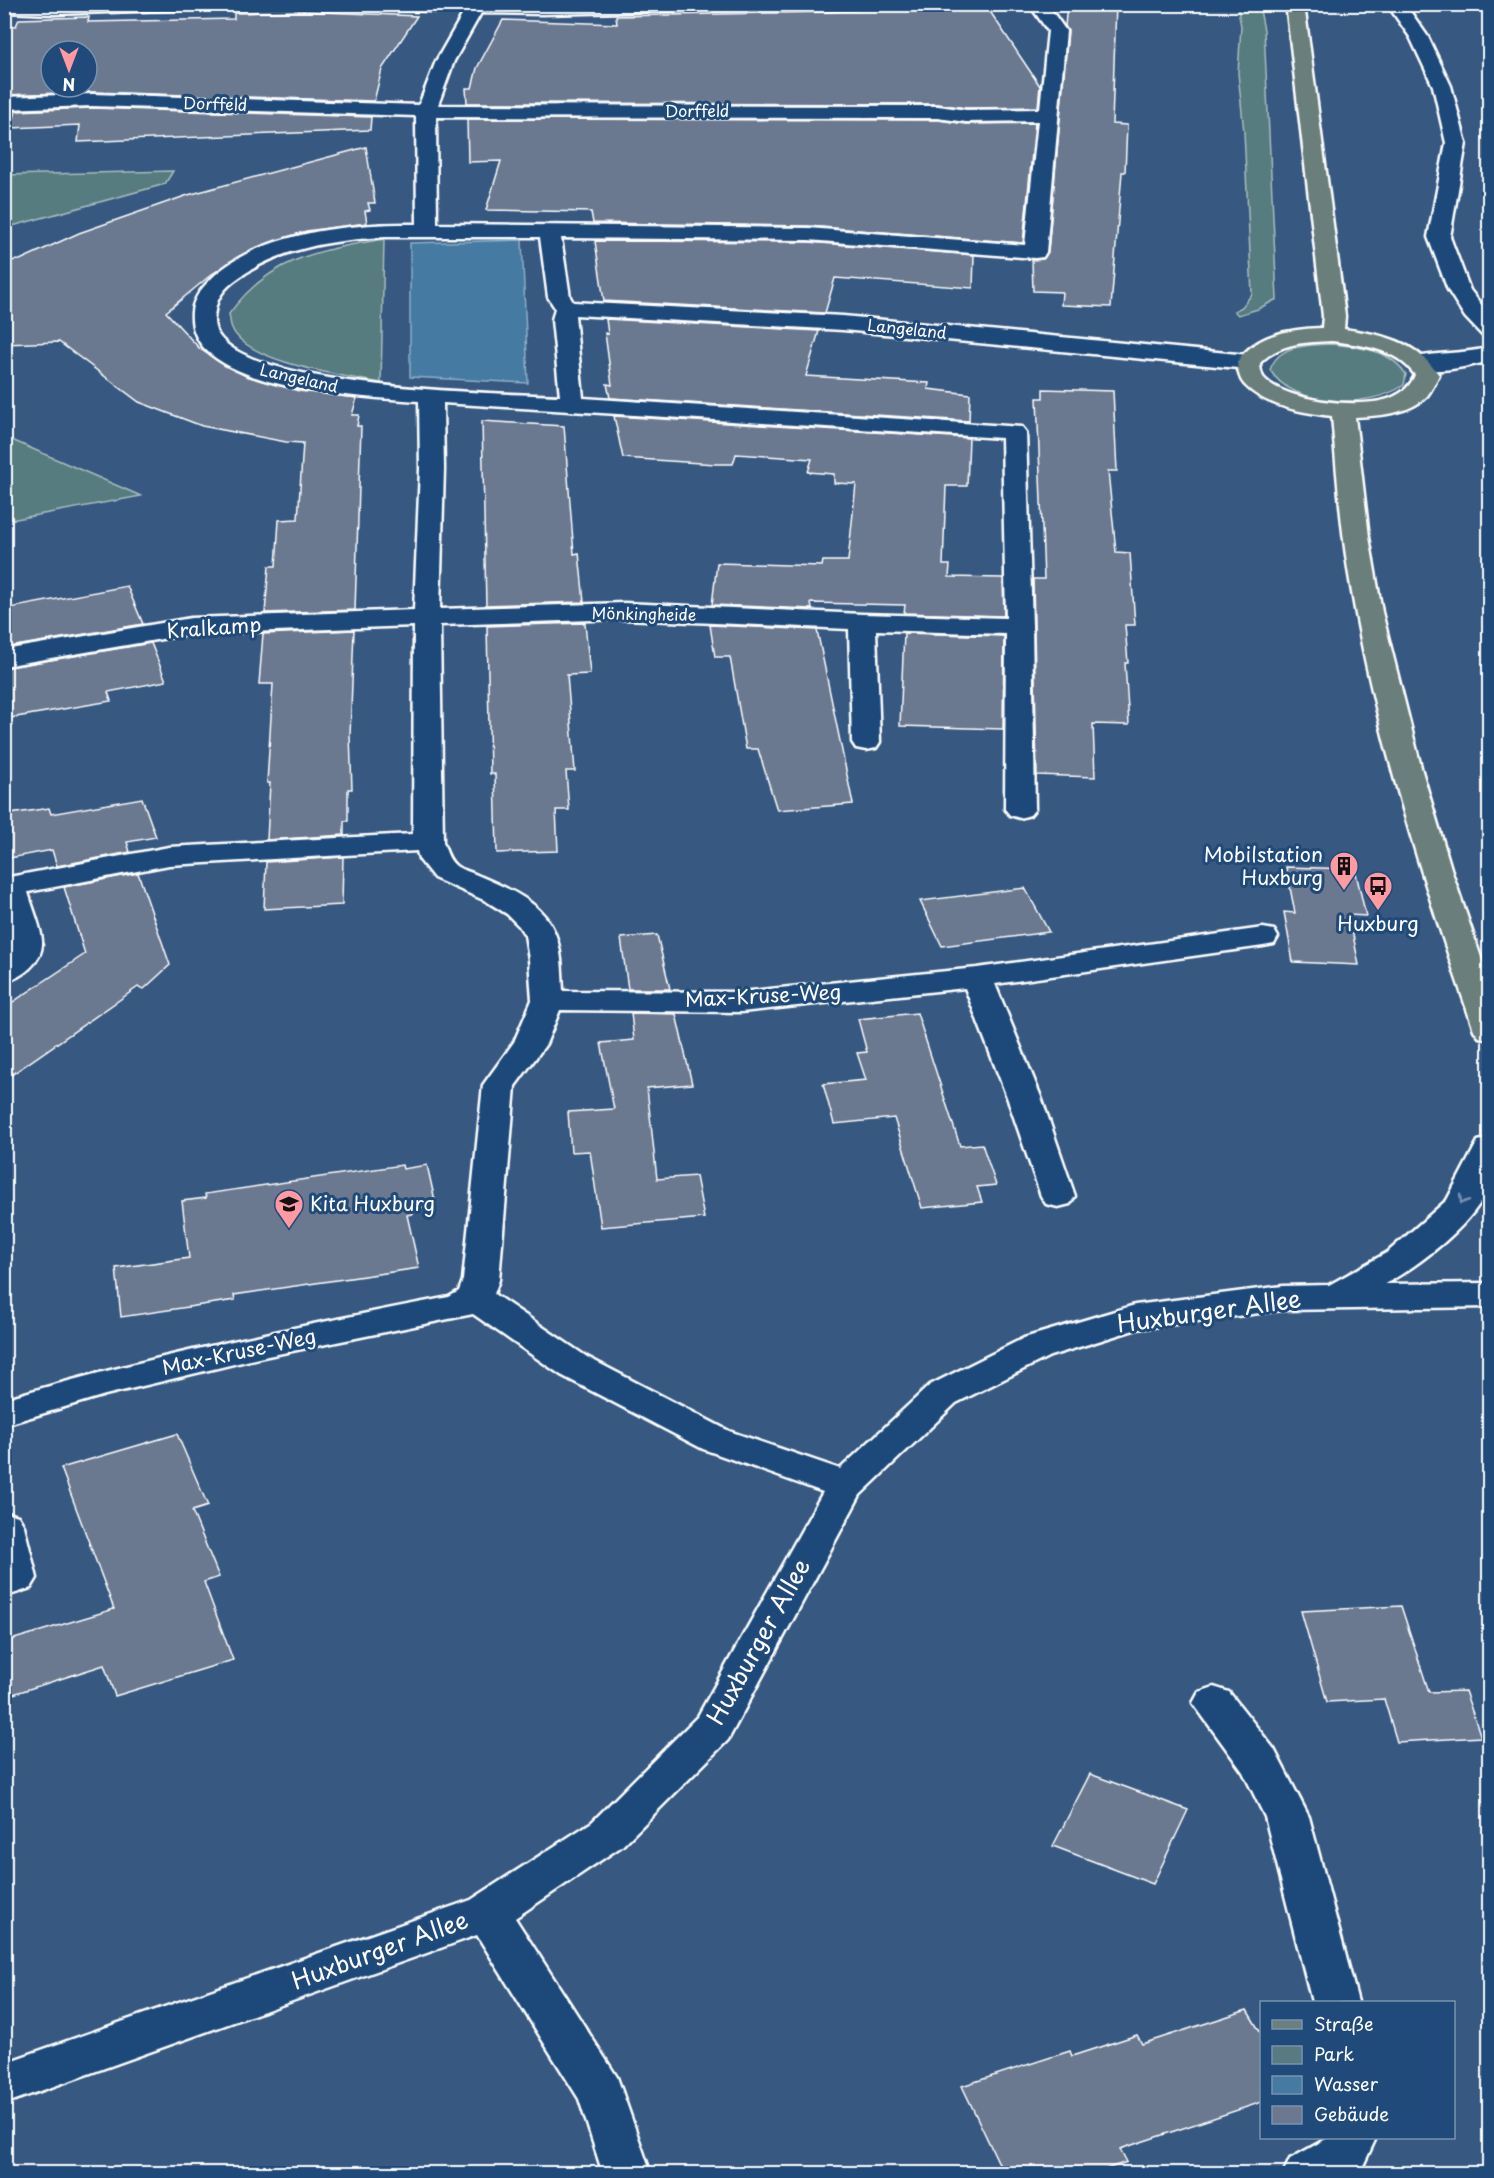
<svg xmlns="http://www.w3.org/2000/svg" width="1494" height="2178" font-family="'Playpen Sans',sans-serif">
	<style>
		.green { fill: #577b80; stroke: #abbdc0; stroke-width: 1.5 }
		.water { fill: #457aa2; stroke: #8fafc7; stroke-width: 1.5 }
		.building { fill: #6b7890; stroke: #fff; stroke-width: 1.5; fill-rule: evenodd }
		.lines { fill: none; stroke-linecap: round; stroke-linejoin: round }
		.minor-casing { stroke: #fff; stroke-width: 5 }
		.primary-casing { stroke: #fff; stroke-width: 5 }
		.minor { fill: #1f4a7a; fill-rule: evenodd }
		.primary { fill: #6b7f7c; fill-rule: evenodd }
		.oneway { stroke: #7992af }
		.labels { text-anchor: middle; stroke-width: 6; stroke-linejoin: round; paint-order: stroke }
		.far-street-label { font-size: 16px; fill: #fff; stroke: #1f4a7a }
		.street-label { font-size: 20px; fill: #fff; stroke: #1f4a7a }
		.poi-label { font-size: 20px; fill: #fff; stroke: #1f4a7a; text-anchor: end }
		.near-street-label { font-size: 24px; fill: #fff; stroke: #1f4a7a }
	</style>
	<rect width="100%" height="100%" fill="#365881"/>
	<filter id="ink" filterUnits="userSpaceOnUse"><feTurbulence type="fractalNoise" baseFrequency=".0167" numOctaves="2"/><feDisplacementMap in="SourceGraphic" scale="12" xChannelSelector="R" yChannelSelector="G"/><feConvolveMatrix kernelMatrix="1 2 1 2 8 2 1 2 1" color-interpolation-filters="sRGB"/></filter>
	<g filter="url(#ink)">
		<!-- green -->
		<path class="green" d="M1237 5H1259L1264 30 1277 299 1258 309 1238 315 1234 311 1242 307 1252 294 1244 132 1238 73 1241 26Z
			M173 171 165 184 5 228V175Z
			M384 239 381 383C346 376 246 363 232 328 230 324 230 318 229 314 270 257 320 250 384 239Z
			M1332 344C1360 347 1389 349 1406 374L1404 385C1370 409 1293 408 1270 370 1278 344 1309 345 1332 344Z
			M5 437 141 496 5 521Z"/>
		<!-- water -->
		<path class="water" d="M522 240 528 383 410 377V243Z"/>
		<!-- building -->
		<path class="building" d="M928 4H985L1040 86 1038 107 966 108 938 104 467 103 466 88H472L477 68 503 20 617 24 616 16 825 12 929 7Z
			M1067 4H1116L1112 124 1127 125 1125 172H1122L1111 307 1061 305 1062 292 1033 291 1032 260 1043 259 1048 252 1068 31 1065 26Z
			M302 11 417 16 382 69 374 101 92 92 4 95V26H16L19 19 89 17 88 22 234 19V13ZM51 51H87V87H51Z
			M92 108 371 117 370 130 78 142 80 125 11 128 16 111Z
			M467 119 938 120 966 124 1035 123 1023 243 808 226 593 223 591 212 486 210 501 161 468 162Z
			M366 147 375 203H368L370 210 365 211 367 223 306 231 252 249 212 274 166 312 200 349 224 365 246 376 299 391 357 398 352 415H359L357 426H361L355 610 265 613 269 566H276L279 520 298 519 303 443 286 442 202 426 139 402 59 342 4 344V261L20 260 79 233 188 195Z
			M595 241 808 242 974 255 973 288 835 278 825 313 604 301Z
			M606 319 819 331 806 376 929 383 928 389 970 394 969 421 610 398 607 384 612 385 605 333 608 334Z
			M1043 389 1113 391 1117 471H1108L1116 552 1130 553 1135 625H1125L1128 663H1125L1129 725 1093 724 1095 777 1037 775 1033 579H1044L1037 398H1043Z
			M614 416 969 438 967 486H946L943 565H950L949 577 1003 578 1004 616 904 613 905 605 811 603 812 609 712 605 717 563 822 566 823 561H848L856 484 834 483V474L808 472 812 459 736 454 733 464H716L623 458Z
			M482 421 564 426 574 554 579 553 584 602 486 605Z
			M127 586 143 624 4 648V609Z
			M585 623 590 674 567 675 575 771H566L569 810H556L558 851 497 853 495 774H490L487 626Z
			M710 625 817 630 853 804 777 810 758 749H746L730 657H715Z
			M354 630 350 736 352 789H348V821H344V835L267 840 270 783H267L273 684H259L263 634Z
			M904 633 1004 636 1003 729 900 726Z
			M151 643 166 681 108 692 111 701 4 719V668Z
			M142 798 156 837 127 842 130 852 57 866 52 850 4 859V815L49 808 51 814Z
			M343 857 342 905 264 909 266 862Z
			M1286 867 1355 869 1366 916 1349 915 1359 965 1293 962 1284 912 1295 913Z
			M138 873 170 965 144 989 138 987 4 1080V1008L85 954 64 887Z
			M1025 888 1049 932 942 946 920 901Z
			M657 935 670 989H628L621 938Z
			M631 1013 676 1014 692 1084 647 1088 657 1179 696 1176 704 1218 601 1227 590 1151 571 1152 568 1112 614 1109 601 1043 634 1040Z
			M917 1013 960 1146 982 1144 996 1185 977 1187 982 1202 922 1208 894 1118 834 1124 823 1084 866 1080 857 1053 867 1052 858 1019Z
			M402 1165 403 1169 427 1165 436 1205 412 1209V1214L407 1215 419 1268 234 1295 235 1300 121 1317 116 1268 189 1258 182 1201 206 1198 205 1194Z
			M177 1434 208 1506 192 1511 219 1577 204 1582 233 1660 115 1696 104 1665 4 1697V1642L114 1609 61 1468Z
			M1401 1606 1429 1692 1465 1691 1481 1737 1397 1742 1384 1699 1327 1702 1301 1611Z
			M1090 1774 1188 1810 1153 1884 1053 1846Z
			M1247 2010 1262 2035V2102L1120 2149 1127 2162 1091 2174H1004L962 2086 1070 2051 1072 2056 1137 2035 1142 2044Z"/>
		<g class="lines">
			<!-- minor casing -->
			<g class="minor-casing">
				<path id="minor" d="M4 4H203L194 9 54 14 4 12Z
					M364 4H766L757 9 542 14 481 13 454 61 438 105 938 106 966 110 1040 109 1048 31 1029 4H1047L1066 31 1046 252 1043 257 1035 258 808 240 561 238 570 297 573 302 843 316 1248 355 1256 357 1259 362 1256 367 1248 369 843 330 575 315 583 398 1022 427 1026 432 1032 626 1035 809 1030 815 1020 818 1010 815 1005 809 1006 634 876 630 880 742 876 748 866 750 856 748 852 742 849 629 624 619 440 625 443 842C446 850 448 860 456 866 462 870 471 872 477 875 507 888 544 902 556 936 562 953 562 973 563 991L741 992 977 968 1263 928 1274 930 1278 937 1274 944 1263 946 995 984 1041 1097 1075 1196 1070 1204 1058 1207 1046 1204 1041 1196 1007 1097 965 988 741 1012 560 1010 546 1044 515 1086 499 1280 494 1294 587 1357 729 1431 840 1469 930 1385 1024 1338 1135 1305 1283 1286 1329 1285 1388 1252 1447 1200 1478 1141 1490 1138C1490 1152 1493 1172 1489 1185 1476 1223 1419 1265 1385 1284L1490 1283V1307L1283 1310 1137 1329 1050 1356 956 1403 860 1495 728 1740 622 1846 515 1918 617 2077 651 2174H603L579 2099 477 1935 4 2104V2063L471 1900 592 1822 698 1716 823 1492 703 1449 561 1375 473 1314 263 1357 105 1395 4 1425V1399C151 1356 299 1326 449 1297L459 1291 463 1280 483 1085 514 1042 532 1000 529 959 525 935 519 926 507 914 486 901 434 878 419 859 417 851 169 865 28 892C31 904 43 932 42 943 42 963 21 978 4 982V957L8 955 12 943 4 917V878L169 847 413 834 414 626 191 634 4 666V650L191 618 414 610 420 469 419 401C361 397 249 392 205 349 195 338 191 326 192 312 193 299 201 289 210 280 257 232 352 223 417 224L416 116 92 106 4 109V97L92 94 419 105 436 61 464 12 373 9ZM436 117 938 118 966 122 1038 121 1025 245 808 228 437 224ZM385 237H540L548 297 555 308 552 320 560 396C508 393 210 391 214 319 215 302 220 292 234 281 277 248 333 240 385 237ZM443 403 1002 438 1006 618 862 614 624 603 440 609 444 469Z
					M1387 4H1405L1428 37 1451 86 1466 143 1450 237 1470 290 1490 316V337L1482 335 1465 317 1448 290 1428 237 1446 143 1433 86 1410 37Z
					M1487 348 1490 349V361C1466 367 1437 374 1413 368L1410 363 1413 358C1437 352 1463 354 1487 348Z
					M4 1512 18 1516 24 1526 37 1578 31 1588 4 1597Z
					M1214 1687 1229 1692 1274 1749 1309 1817 1358 2002H1312L1265 1817 1243 1772 1193 1703 1199 1692Z
					M1328 2138H1376L1362 2168 1352 2174H1283L1290 2159Z"/>
			</g>
			<!-- primary casing -->
			<g class="primary-casing">
				<path id="primary" d="M1286 4H1304L1345 316 1344 329C1384 335 1414 340 1439 375 1435 382 1432 390 1427 396 1410 414 1378 416 1355 417L1369 537 1382 612 1422 771 1453 875 1490 984V1040L1479 1037 1474 1030C1424 886 1377 738 1351 587 1341 531 1337 473 1332 416 1304 413 1264 406 1244 384 1239 378 1238 370 1237 362 1256 334 1290 329 1322 328L1323 316ZM1332 341C1362 345 1396 348 1415 375 1410 386 1404 392 1393 397 1366 410 1283 402 1263 377 1261 373 1260 367 1260 363 1279 343 1305 342 1332 341Z"/>
			</g>
			<!-- minor -->
			<use href="#minor" class="minor"/>
			<!-- primary -->
			<use href="#primary" class="primary"/>
		</g>
		<!-- one-way arrows -->
		<defs><path id="oneway-chevron" d="M-2-3.5L2.5 0L-2 3.5" fill="none" stroke-width="1.6" stroke-linecap="round" stroke-linejoin="round" transform="scale(1.5)"/></defs>
		<use class="oneway" href="#oneway-chevron" transform="translate(1463 1200) rotate(121)"/>
	</g>
	<!-- icons -->
	<defs>
		<g id="building-pin" transform="scale(1.5)"><path d="M0 17L-7.5 6A9.5 9.5 0 1 1 7.5 6Z" fill="#ff9aa2" stroke="#1f4a7a"/><path d="M-4-6H4V6H1V3H-1V6H-4ZM-2.5-4.3h1.7v1.8h-1.7ZM.8-4.3h1.7v1.8H.8ZM-2.5-1h1.7V.8h-1.7ZM.8-1h1.7V.8H.8Z" fill="#111"/></g>
		<g id="bus-pin" transform="scale(1.5)"><path d="M0 17L-7.5 6A9.5 9.5 0 1 1 7.5 6Z" fill="#ff9aa2" stroke="#1f4a7a"/><path d="M-5-6H5V4H4V6H2V4H-2V6H-4V4H-5ZM-3.5-4V0h7V-4ZM-3.5 1.2v1.5H-2V1.2ZM2 1.2v1.5H3.5V1.2Z" fill="#111"/></g>
		<g id="school-pin" transform="scale(1.5)"><path d="M0 17L-7.5 6A9.5 9.5 0 1 1 7.5 6Z" fill="#ff9aa2" stroke="#1f4a7a"/><path d="M0-5L7-2L0 1L-7-2ZM-4 1L0 2.5L4 1V4Q0 6-4 4Z" fill="#111"/></g>
	</defs>
	<g fill-rule="evenodd">
		<use href="#building-pin" x="1344" y="866"/>
		<use href="#bus-pin" x="1378" y="886"/>
		<use href="#school-pin" x="289" y="1204"/>
	</g>
	<g class="labels">
		<!-- far-street labels -->
		<g class="far-street-label">
			<text transform="translate(215 104) rotate(2)" y="6">Dorffeld</text>
			<text x="697" y="117">Dorffeld</text>
			<text transform="translate(907 329) rotate(6)" y="6">Langeland</text>
			<text transform="translate(299 378) rotate(13)" y="6">Langeland</text>
			<text transform="translate(644 614) rotate(1)" y="6">Mönkingheide</text>
		</g>
		<!-- street labels -->
		<g class="street-label">
			<text transform="translate(214 628) rotate(-4)" y="7">Kralkamp</text>
			<text transform="translate(763 996) rotate(-3)" y="7">Max-Kruse-Weg</text>
			<text transform="translate(239 1352) rotate(-12)" y="7">Max-Kruse-Weg</text>
		</g>
		<!-- poi labels -->
		<g class="poi-label">
			<text x="1323" y="862">Mobilstation<tspan x="1323" dy="23">Huxburg</tspan></text>
			<text x="1378" y="931" text-anchor="middle">Huxburg</text>
			<text x="310" y="1211" text-anchor="start">Kita Huxburg</text>
		</g>
		<!-- near-street labels -->
		<g class="near-street-label">
			<text transform="translate(1209 1312) rotate(-8)" y="8">Huxburger Allee</text>
			<text transform="translate(759 1642) rotate(-61)" y="8">Huxburger Allee</text>
			<text transform="translate(380 1951) rotate(-20)" y="8">Huxburger Allee</text>
		</g>
	</g>
	<!-- margin -->
	<rect width="1494" height="2178" fill="none" stroke="#1f4a7a" stroke-width="24"/>
	<rect x="12" y="12" width="1470" height="2154" fill="none" stroke="#fff" stroke-width="2" filter="url(#ink)"/>
	<!-- legend -->
	<rect x="1260" y="2001" width="195" height="138" fill="#1f4a7a" stroke="#7992af" stroke-width="1.5"/>
	<rect x="1272" y="2020" width="30" height="9" fill="#6b7f7c" stroke="#7992af" stroke-width="1.5"/>
	<text x="1314" y="2031" font-size="18" fill="#ffffff">Straße</text>
	<rect x="1272" y="2046" width="30" height="18" fill="#577b80" stroke="#7992af" stroke-width="1.5"/>
	<text x="1314" y="2061" font-size="18" fill="#ffffff">Park</text>
	<rect x="1272" y="2076" width="30" height="18" fill="#457aa2" stroke="#7992af" stroke-width="1.5"/>
	<text x="1314" y="2091" font-size="18" fill="#ffffff">Wasser</text>
	<rect x="1272" y="2106" width="30" height="18" fill="#6b7890" stroke="#7992af" stroke-width="1.5"/>
	<text x="1314" y="2121" font-size="18" fill="#ffffff">Gebäude</text>
	<!-- north arrow -->
	<g transform="translate(69 69) rotate(180)"><circle r="28" fill="#1f4a7a" stroke="#7992af" stroke-width="1.5"/>
	<path d="M0-4.5L10 22L0 15L-10 22Z" fill="#ff9aa2"/>
	<text y="-9" font-size="16" font-weight="bold" text-anchor="middle" fill="#ffffff">N</text>
	</g>
</svg>
